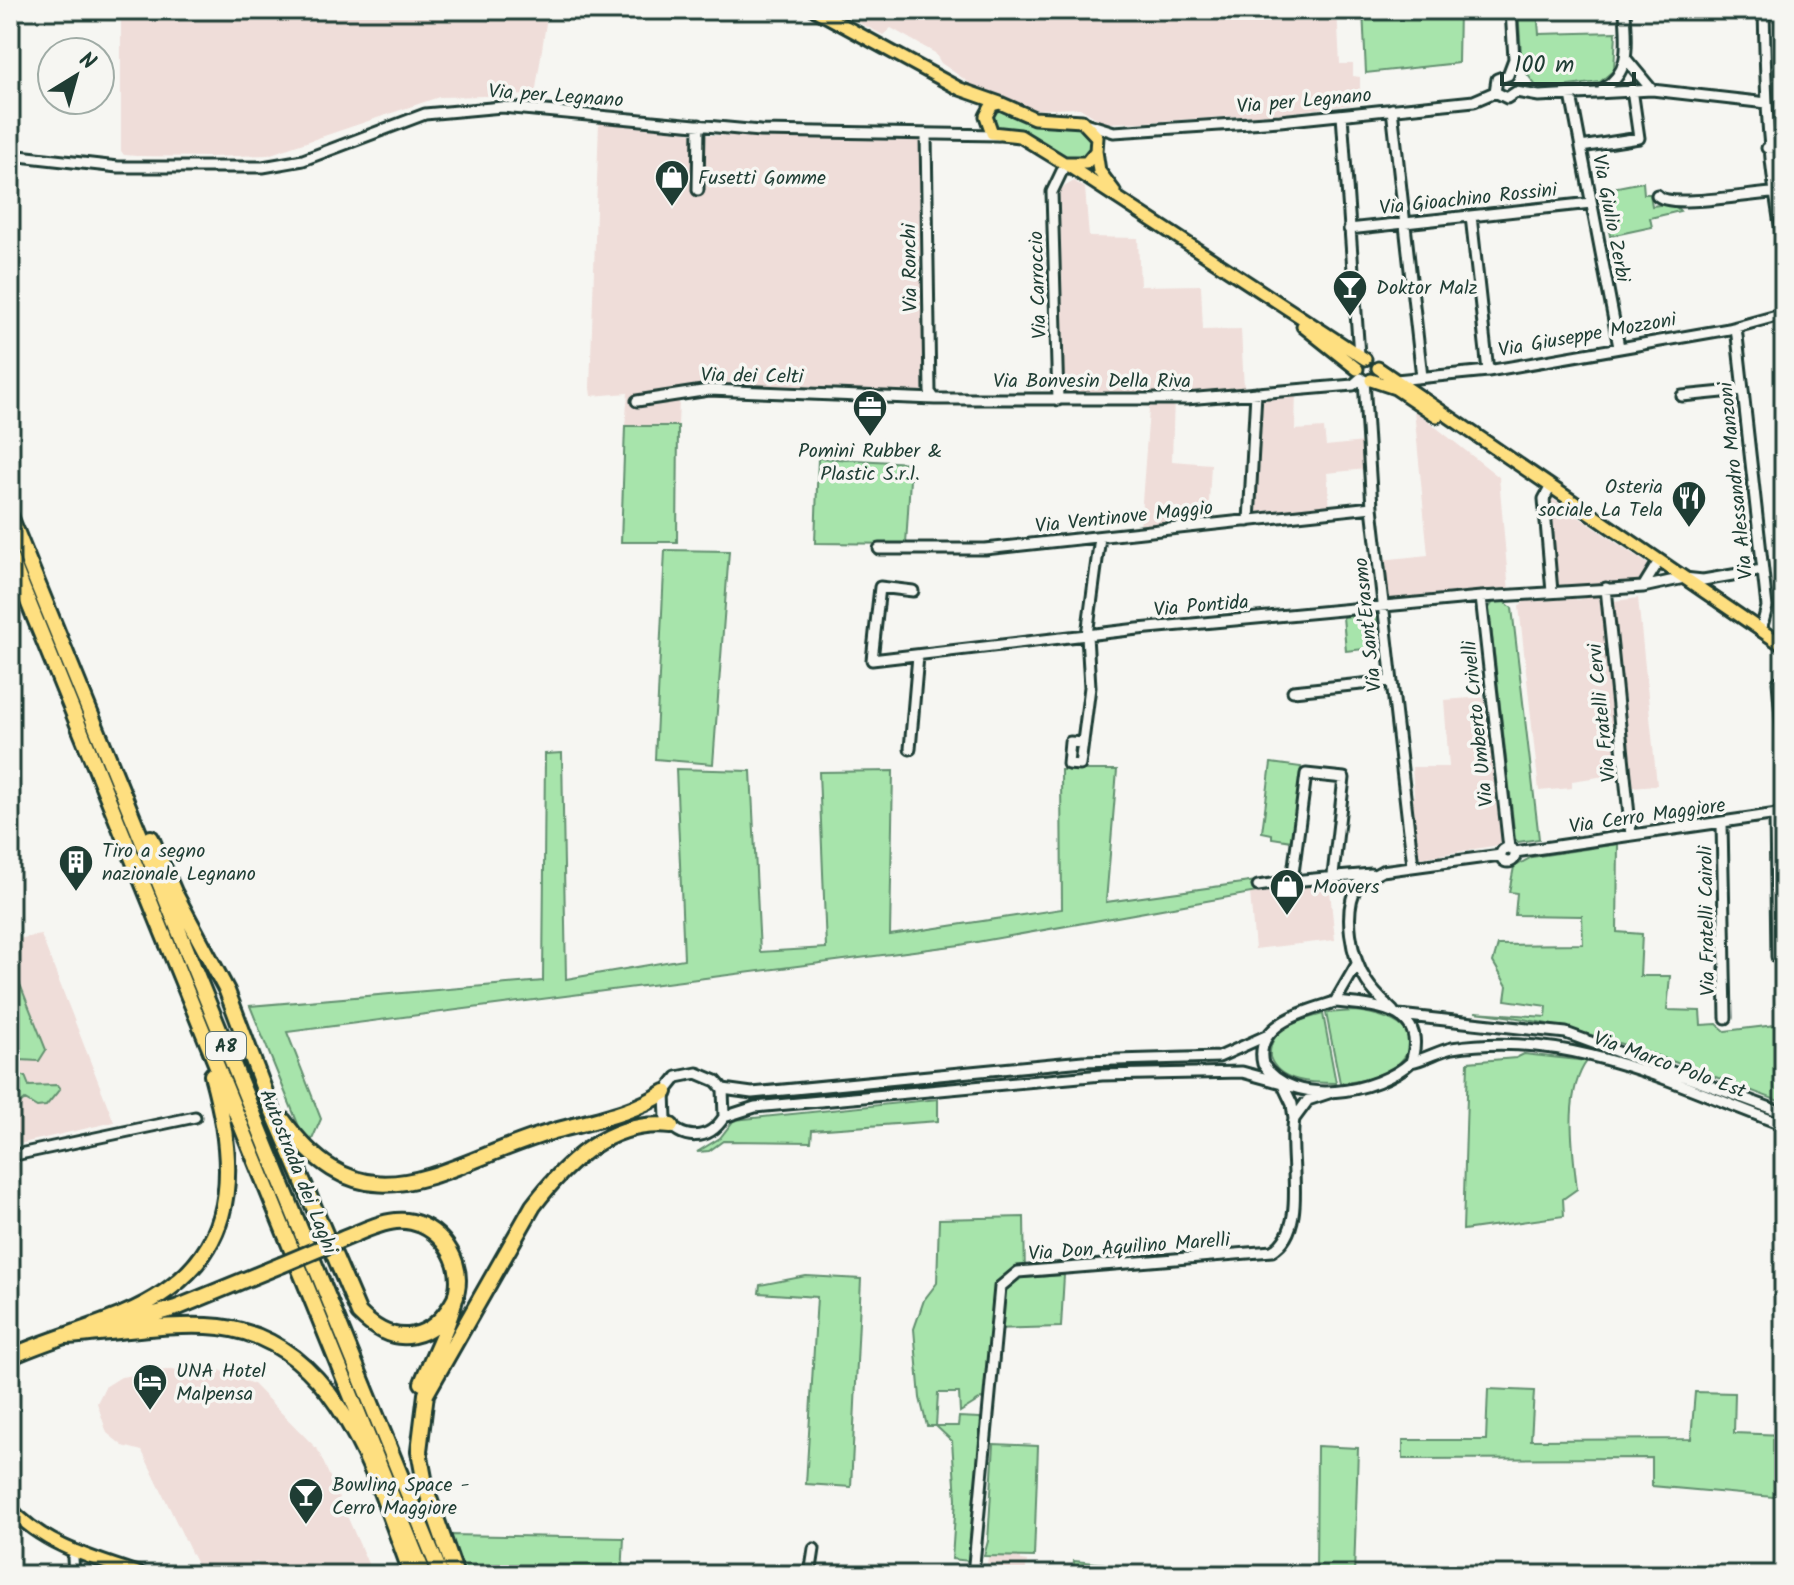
<svg xmlns="http://www.w3.org/2000/svg" width="1794" height="1585" font-family="Kalam,sans-serif">
	<style>
		.built { fill: #efddd9 }
		.green { fill: #a7e4ab; stroke: #639070; stroke-width: 2 }
		.lines { fill: none; stroke-linecap: round; stroke-linejoin: round }
		.minor-casing { stroke: #1f3d34; stroke-width: 15 }
		.major-casing { stroke: #1f3d34; stroke-width: 17 }
		.highway-casing { stroke: #1f3d34; stroke-width: 20 }
		.minor { stroke: #f6f6f2; stroke-width: 9 }
		.major { stroke: #fedf80; stroke-width: 11 }
		.highway { stroke: #fedf80; stroke-width: 14 }
		.highway-bridge-casing { stroke: #1f3d34; stroke-width: 20; stroke-linecap: butt }
		.highway-bridge { stroke: #fedf80; stroke-width: 14 }
		.labels { text-anchor: middle; stroke-width: 7; stroke-linejoin: round; paint-order: stroke }
		.shield { fill: #f6f6f2; stroke: #60746d; stroke-width: 2 }
		.shield-label { font-size: 18px; font-weight: bold; fill: #1f3d34 }
		.street-label { font-size: 20px; fill: #1f3d34; stroke: #f6f6f2 }
		.poi-label { font-size: 20px; fill: #1f3d34; stroke: #f6f6f2; text-anchor: start }
	</style>
	<rect width="100%" height="100%" fill="#f6f6f2"/>
	<filter id="ink" filterUnits="userSpaceOnUse"><feTurbulence type="fractalNoise" baseFrequency=".0125" numOctaves="2"/><feDisplacementMap in="SourceGraphic" scale="16" xChannelSelector="R" yChannelSelector="G"/><feConvolveMatrix kernelMatrix="1 2 1 2 8 2 1 2 1" color-interpolation-filters="sRGB"/></filter>
	<g filter="url(#ink)">
		<!-- built -->
		<path class="built" d="M121 10H548L535 95 439 97 268 155 210 157 137 156 124 155 121 151Z
			M834 10H1337L1340 64H1353V76L1360 77V103L1286 113 1146 122 1104 123 1080 108 1026 110 1006 98H991L941 63 935 53 891 28 883 35Z
			M599 121 709 135 926 139 934 406 820 399 709 398 679 400 678 426H625L628 393 591 396 590 388Z
			M1074 181 1085 188 1089 237 1138 238 1140 286 1201 285 1203 330 1241 329 1244 390 1174 396 1172 461 1211 464 1208 521 1140 528 1150 397 1058 398 1059 190Z
			M1296 391 1295 430 1324 428 1326 446 1364 442 1366 469 1327 473 1330 509 1252 518 1258 395Z
			M1414 410 1499 477 1509 592 1386 605 1381 560 1428 555Z
			M1548 496 1652 567 1640 587 1555 589Z
			M1599 594 1603 597 1619 774 1572 781V788L1539 791 1519 606 1524 601 1573 596 1577 600Z
			M1638 598 1657 785 1631 787 1614 601Z
			M1484 697 1503 841 1499 845 1420 858 1416 853 1410 801 1414 797 1412 767H1449L1444 700Z
			M1329 881 1335 940 1255 949 1250 893Z
			M41 935 114 1122 10 1146V940Z
			M215 1368 253 1384 318 1450 373 1575H263L257 1562 215 1575H202L142 1451 123 1446 107 1433 97 1403 105 1387 121 1377 166 1370Z
			M988 1556H1021V1560L1027 1561 1025 1575H986Z"/>
		<!-- green -->
		<path class="green" d="M1363 10H1459L1458 63 1366 73Z
			M1518 10H1537L1539 34 1616 32 1614 70 1600 82 1545 89 1536 86 1522 67Z
			M997 109 1036 124 1081 125C1095 140 1096 152 1076 162L1023 131 997 129 992 115Z
			M1643 182 1644 194H1650L1652 206 1673 203 1680 211 1650 218 1652 227 1610 236 1602 190Z
			M625 426H678L677 542H621Z
			M818 458 911 463 906 544 815 543Z
			M665 550 729 551 713 764 655 759Z
			M1503 601 1512 608 1539 839 1518 842 1515 839 1489 608 1493 602Z
			M1376 614 1383 647 1346 651 1343 617Z
			M562 753 566 979 684 959 676 769 751 771 760 952 826 948 819 772 893 771 890 935 1062 909 1061 770H1117L1106 902 1257 881V892L960 945 287 1032 321 1119 311 1142 300 1129 250 1006 543 981 545 754Z
			M1271 763 1301 767 1292 841 1272 838V834L1262 832Z
			M1618 844 1617 932 1642 934 1640 976H1670L1667 1010 1700 1011 1701 1025 1717 1024 1725 1031 1784 1024V1103C1683 1065 1583 1023 1475 1012L1546 1017 1547 1006 1505 1000 1507 986 1493 962 1498 945 1583 944 1582 916 1515 915 1517 893 1509 892 1514 867 1532 857Z
			M10 959 46 1050 39 1061 19 1060 10 1065Z
			M1354 1011C1450 1022 1408 1081 1340 1083L1326 1013Z
			M1323 1014 1336 1083C1313 1083 1279 1083 1270 1057 1268 1027 1300 1020 1323 1014Z
			M1524 1054 1587 1061C1563 1094 1573 1151 1577 1189L1563 1199 1564 1216 1463 1230 1468 1062 1516 1058Z
			M10 1073 25 1076 29 1086 57 1085 60 1089 46 1106 37 1107 25 1100 10 1112Z
			M938 1099V1121L812 1130 811 1142 723 1141 709 1151 697 1152 720 1138 734 1120Z
			M1024 1217 1025 1278 1064 1275 1061 1327 992 1329 984 1397 960 1412 959 1393H938L936 1426H958L959 1417 980 1418 985 1431 969 1561 952 1559 956 1499 952 1441 936 1426H927L920 1398 914 1329 924 1300 937 1283 939 1219Z
			M806 1276 861 1279 851 1487 806 1484 817 1297 759 1293 760 1285Z
			M1488 1389 1534 1391 1531 1440 1691 1439 1695 1392 1735 1393 1734 1433 1784 1435V1498L1652 1486V1458L1403 1459V1440H1486Z
			M994 1444 1038 1446 1034 1557 984 1556 988 1541Z
			M1317 1446 1358 1448 1354 1575H1316Z
			M450 1535 624 1538 622 1575H464Z
			M1074 1561 1106 1564 1119 1575H1073Z"/>
		<g class="lines">
			<!-- minor casing -->
			<g class="minor-casing">
				<path id="minor" d="M1764 10C1766 91 1767 165 1784 244
					M1627 60 1652 90
					M1508 75 1514 59 1511 10
					M1603 89C1633 71 1626 41 1625 10
					M1495 92 1497 79 1508 75
					M1495 92 1507 98 1516 92
					M1516 92 1539 96 1652 90 1767 103
					M1571 95 1619 347
					M1392 109 1422 377
					M1342 115 1359 355
					M1088 124 1114 132 1280 121 1474 101 1495 92
					M926 135 930 392 935 399
					M1581 147 1639 138 1632 89
					M1767 148 1784 147
					M10 155 118 167H263L303 160 425 114 502 107 760 131 998 135
					M698 190 699 125
					M1657 195C1668 209 1751 194 1772 193
					M1471 216 1488 371
					M1349 229 1591 203
					M1736 327 1767 607 1761 630
					M1364 380 1372 507 1413 866
					M1396 380 1488 371 1729 329 1784 314
					M1682 396 1743 390
					M1058 400 1052 192 1062 171
					M637 401 709 390 935 399H1186L1353 385 1361 378
					M1550 488 1544 499 1552 592
					M1249 521 1256 393
					M879 549H985L1372 507
					M1643 587 1659 561
					M1606 588 1631 835
					M913 591 880 587 872 660 1138 629 1481 597 1643 587 1684 578 1703 580 1762 570
					M1481 597 1509 848
					M1778 682 1784 750
					M1293 691 1391 681
					M1083 743 1070 742 1068 764 1080 765 1090 687 1087 635 1100 537
					M910 749 918 656
					M1775 815 1777 957
					M1722 824 1726 1018
					M1501 855a7 7 0 1 1 14 0a7 7 0 1 1-14 0Z
					M1515 852 1784 813
					M1333 875 1344 778 1306 774 1292 881 1371 874
					M1258 886 1292 881
					M1335 1002C1373 1006 1429 1007 1411 1062 1378 1093 1292 1109 1263 1064 1253 1023 1307 1011 1335 1002Z
					M1335 1002 1357 964
					M1393 1011C1384 1002 1374 993 1367 982 1351 958 1342 910 1358 884L1382 871 1501 855
					M1399 1015 1566 1033 1784 1113
					M1411 1062C1426 1059 1438 1051 1452 1048 1574 1029 1674 1085 1784 1125
					M723 1089 724 1117C709 1141 682 1142 666 1119L665 1092 677 1077 697 1073 716 1081 723 1089 752 1093 1083 1061 1219 1057 1268 1035
					M724 1117 755 1107 1102 1075 1242 1072 1282 1083 1292 1104 1294 1119 1308 1100 1332 1092
					M10 1156 195 1117
					M73 1558 74 1575
					M810 1575 814 1549
					M973 1575 1000 1287 1018 1272 1272 1251C1310 1229 1287 1156 1294 1119"/>
			</g>
			<!-- major casing -->
			<g class="major-casing">
				<path id="major" d="M815 10 960 89 1000 103
					M1000 103 1034 118 1082 121 1097 137 1096 151 1086 163H1064L1020 136 992 133 986 116 992 105Z
					M1096 151 1099 171 1114 191
					M1064 163 1365 359
					M1303 326 1357 369
					M1378 368 1784 646
					M1371 380 1395 388 1437 416
					M10 1508C44 1546 96 1559 143 1575"/>
			</g>
			<!-- highway casing -->
			<g class="highway-casing">
				<path id="highway" d="M10 516 441 1575
					M10 557 424 1575
					M151 838 174 892 227 991 268 1100 359 1313C395 1350 433 1341 456 1297
					M283 1120C364 1232 437 1169 538 1136 580 1122 628 1117 665 1092
					M338 1241C357 1234 376 1223 396 1221 432 1217 464 1255 457 1290 451 1323 434 1352 422 1383
					M117 1325 176 1308 281 1265
					M66 1336C114 1333 173 1322 220 1327 339 1341 376 1480 412 1575
					M10 1357C47 1340 87 1330 124 1314 237 1266 241 1180 212 1075
					M423 1481 456 1575
					M426 1489 419 1451 426 1394 533 1206C567 1161 611 1119 671 1126"/>
			</g>
			<!-- minor -->
			<use href="#minor" class="minor"/>
			<!-- major -->
			<use href="#major" class="major"/>
			<!-- highway -->
			<use href="#highway" class="highway"/>
			<!-- highway-bridge casing -->
			<g class="highway-bridge-casing">
				<path id="highway-bridge" d="M281 1265 338 1241"/>
			</g>
			<!-- highway-bridge -->
			<use href="#highway-bridge" class="highway-bridge"/>
		</g>
	</g>
	<!-- icons -->
	<defs>
		<g id="shop-pin" transform="scale(1.8)"><path d="M0 17L-7.5 6A9.5 9.5 0 1 1 7.5 6Z" fill="#1f3d34" stroke="#f6f6f2"/><path d="M-5-2.5h2.3a2.7 3.5 0 0 1 5.4 0H5L5.5 6h-11ZM-1.5-2.5h3a1.5 2.3 0 0 0-3 0Z" fill="#fff"/></g>
		<g id="bar-pin" transform="scale(1.8)"><path d="M0 17L-7.5 6A9.5 9.5 0 1 1 7.5 6Z" fill="#1f3d34" stroke="#f6f6f2"/><path d="M-6-5H6L.8 .8V4.5H3.5V6h-7V4.5H-.8V.8Z" fill="#fff"/></g>
		<g id="office-pin" transform="scale(1.8)"><path d="M0 17L-7.5 6A9.5 9.5 0 1 1 7.5 6Z" fill="#1f3d34" stroke="#f6f6f2"/><path d="M-6-3h4V-5.5h4V-3h4V5H-6ZM-1-4.5V-3h2v-1.5ZM-6 0V1H6V0Z" fill="#fff"/></g>
		<g id="restaurant-pin" transform="scale(1.8)"><path d="M0 17L-7.5 6A9.5 9.5 0 1 1 7.5 6Z" fill="#1f3d34" stroke="#f6f6f2"/><path d="M-5-6h1v4h1v-4h1v4h1v-4h1v5L-1.5 .5V6h-2V.5L-5-1ZM5-6V6H3V1.5H1.5Q1.5-4 5-6Z" fill="#fff"/></g>
		<g id="building-pin" transform="scale(1.8)"><path d="M0 17L-7.5 6A9.5 9.5 0 1 1 7.5 6Z" fill="#1f3d34" stroke="#f6f6f2"/><path d="M-4-6H4V6H1V3H-1V6H-4ZM-2.5-4.3h1.7v1.8h-1.7ZM.8-4.3h1.7v1.8H.8ZM-2.5-1h1.7V.8h-1.7ZM.8-1h1.7V.8H.8Z" fill="#fff"/></g>
		<g id="hotel-pin" transform="scale(1.8)"><path d="M0 17L-7.5 6A9.5 9.5 0 1 1 7.5 6Z" fill="#1f3d34" stroke="#f6f6f2"/><path d="M-6-4.5h1.5V1H6V5H4.5V3h-9V5H-6ZM-4 0a1.8 1.8 0 1 1 3.6 0ZM.5 0V-2.5h3Q6-2.5 6 0Z" fill="#fff"/></g>
	</defs>
	<g fill-rule="evenodd">
		<use href="#shop-pin" x="672" y="177"/>
		<use href="#bar-pin" x="1350" y="287"/>
		<use href="#office-pin" x="870" y="407"/>
		<use href="#restaurant-pin" x="1689" y="498"/>
		<use href="#building-pin" x="76" y="862"/>
		<use href="#shop-pin" x="1287" y="886"/>
		<use href="#hotel-pin" x="150" y="1381"/>
		<use href="#bar-pin" x="306" y="1495"/>
	</g>
	<g class="labels">
		<!-- shield labels -->
		<rect class="shield" x="206" y="1032" width="40" height="28" rx="6"/>
		<g class="shield-label">
			<text x="226" y="1052">A8</text>
		</g>
		<!-- street labels -->
		<g class="street-label">
			<text transform="translate(556 95) rotate(4)" y="7">Via per Legnano</text>
			<text transform="translate(1304 100) rotate(-5)" y="7">Via per Legnano</text>
			<text transform="translate(1468 198) rotate(-6)" y="7">Via Gioachino Rossini</text>
			<text transform="translate(1612 218) rotate(79)" y="7">Via Giulio Zerbi</text>
			<text transform="translate(909 268) rotate(-91)" y="7">Via Ronchi</text>
			<text transform="translate(1037 285) rotate(-92)" y="7">Via Carroccio</text>
			<text transform="translate(1587 334) rotate(-10)" y="7">Via Giuseppe Mozzoni</text>
			<text transform="translate(752 375) rotate(1)" y="7">Via dei Celti</text>
			<text x="1092" y="387">Via Bonvesin Della Riva</text>
			<text transform="translate(1735 481) rotate(-96)" y="7">Via Alessandro Manzoni</text>
			<text transform="translate(1124 516) rotate(-6)" y="7">Via Ventinove Maggio</text>
			<text transform="translate(1201 605) rotate(-5)" y="7">Via Pontida</text>
			<text transform="translate(1367 625) rotate(-96)" y="7">Via Sant'Erasmo</text>
			<text transform="translate(1601 713) rotate(-96)" y="7">Via Fratelli Cervi</text>
			<text transform="translate(1477 724) rotate(-96)" y="7">Via Umberto Crivelli</text>
			<text transform="translate(1647 815) rotate(-8)" y="7">Via Cerro Maggiore</text>
			<text transform="translate(1706 921) rotate(-91)" y="7">Via Fratelli Cairoli</text>
			<text transform="translate(1670 1064) rotate(20)" y="7">Via Marco Polo Est</text>
			<text transform="translate(299 1171) rotate(68)" y="7">Autostrada dei Laghi</text>
			<text transform="translate(1129 1246) rotate(-4)" y="7">Via Don Aquilino Marelli</text>
		</g>
		<!-- poi labels -->
		<g class="poi-label">
			<text x="698" y="184">Fusetti Gomme</text>
			<text x="1376" y="294">Doktor Malz</text>
			<text x="870" y="457" text-anchor="middle">Pomini Rubber &amp;<tspan x="870" dy="23">Plastic S.r.l.</tspan></text>
			<text x="1663" y="493" text-anchor="end">Osteria<tspan x="1663" dy="23">sociale La Tela</tspan></text>
			<text x="102" y="857">Tiro a segno<tspan x="102" dy="23">nazionale Legnano</tspan></text>
			<text x="1313" y="893">Moovers</text>
			<text x="176" y="1377">UNA Hotel<tspan x="176" dy="23">Malpensa</tspan></text>
			<text x="332" y="1491">Bowling Space -<tspan x="332" dy="23">Cerro Maggiore</tspan></text>
		</g>
	</g>
	<!-- margin -->
	<rect width="1794" height="1585" fill="none" stroke="#f6f6f2" stroke-width="40"/>
	<rect x="20" y="20" width="1754" height="1545" fill="none" stroke="#1f3d34" stroke-width="3" filter="url(#ink)"/>
	<!-- north arrow -->
	<g transform="translate(76 76) rotate(37)"><circle r="38" fill="#f6f6f2" stroke="#a0aca6" stroke-width="2"/>
	<path d="M0-6L14 30L0 20L-14 30Z" fill="#1f3d34"/>
	<text y="-12" font-size="22" font-weight="bold" text-anchor="middle" fill="#1f3d34">N</text>
	</g>
	<!-- scale -->
	<path d="M1502 72v12h132v-12" fill="none" stroke="#1f3d34" stroke-width="4"/>
	<text x="1514" y="72" font-size="24" fill="#1f3d34" stroke="#f6f6f2" stroke-width="6" paint-order="stroke">100 m</text>
</svg>
